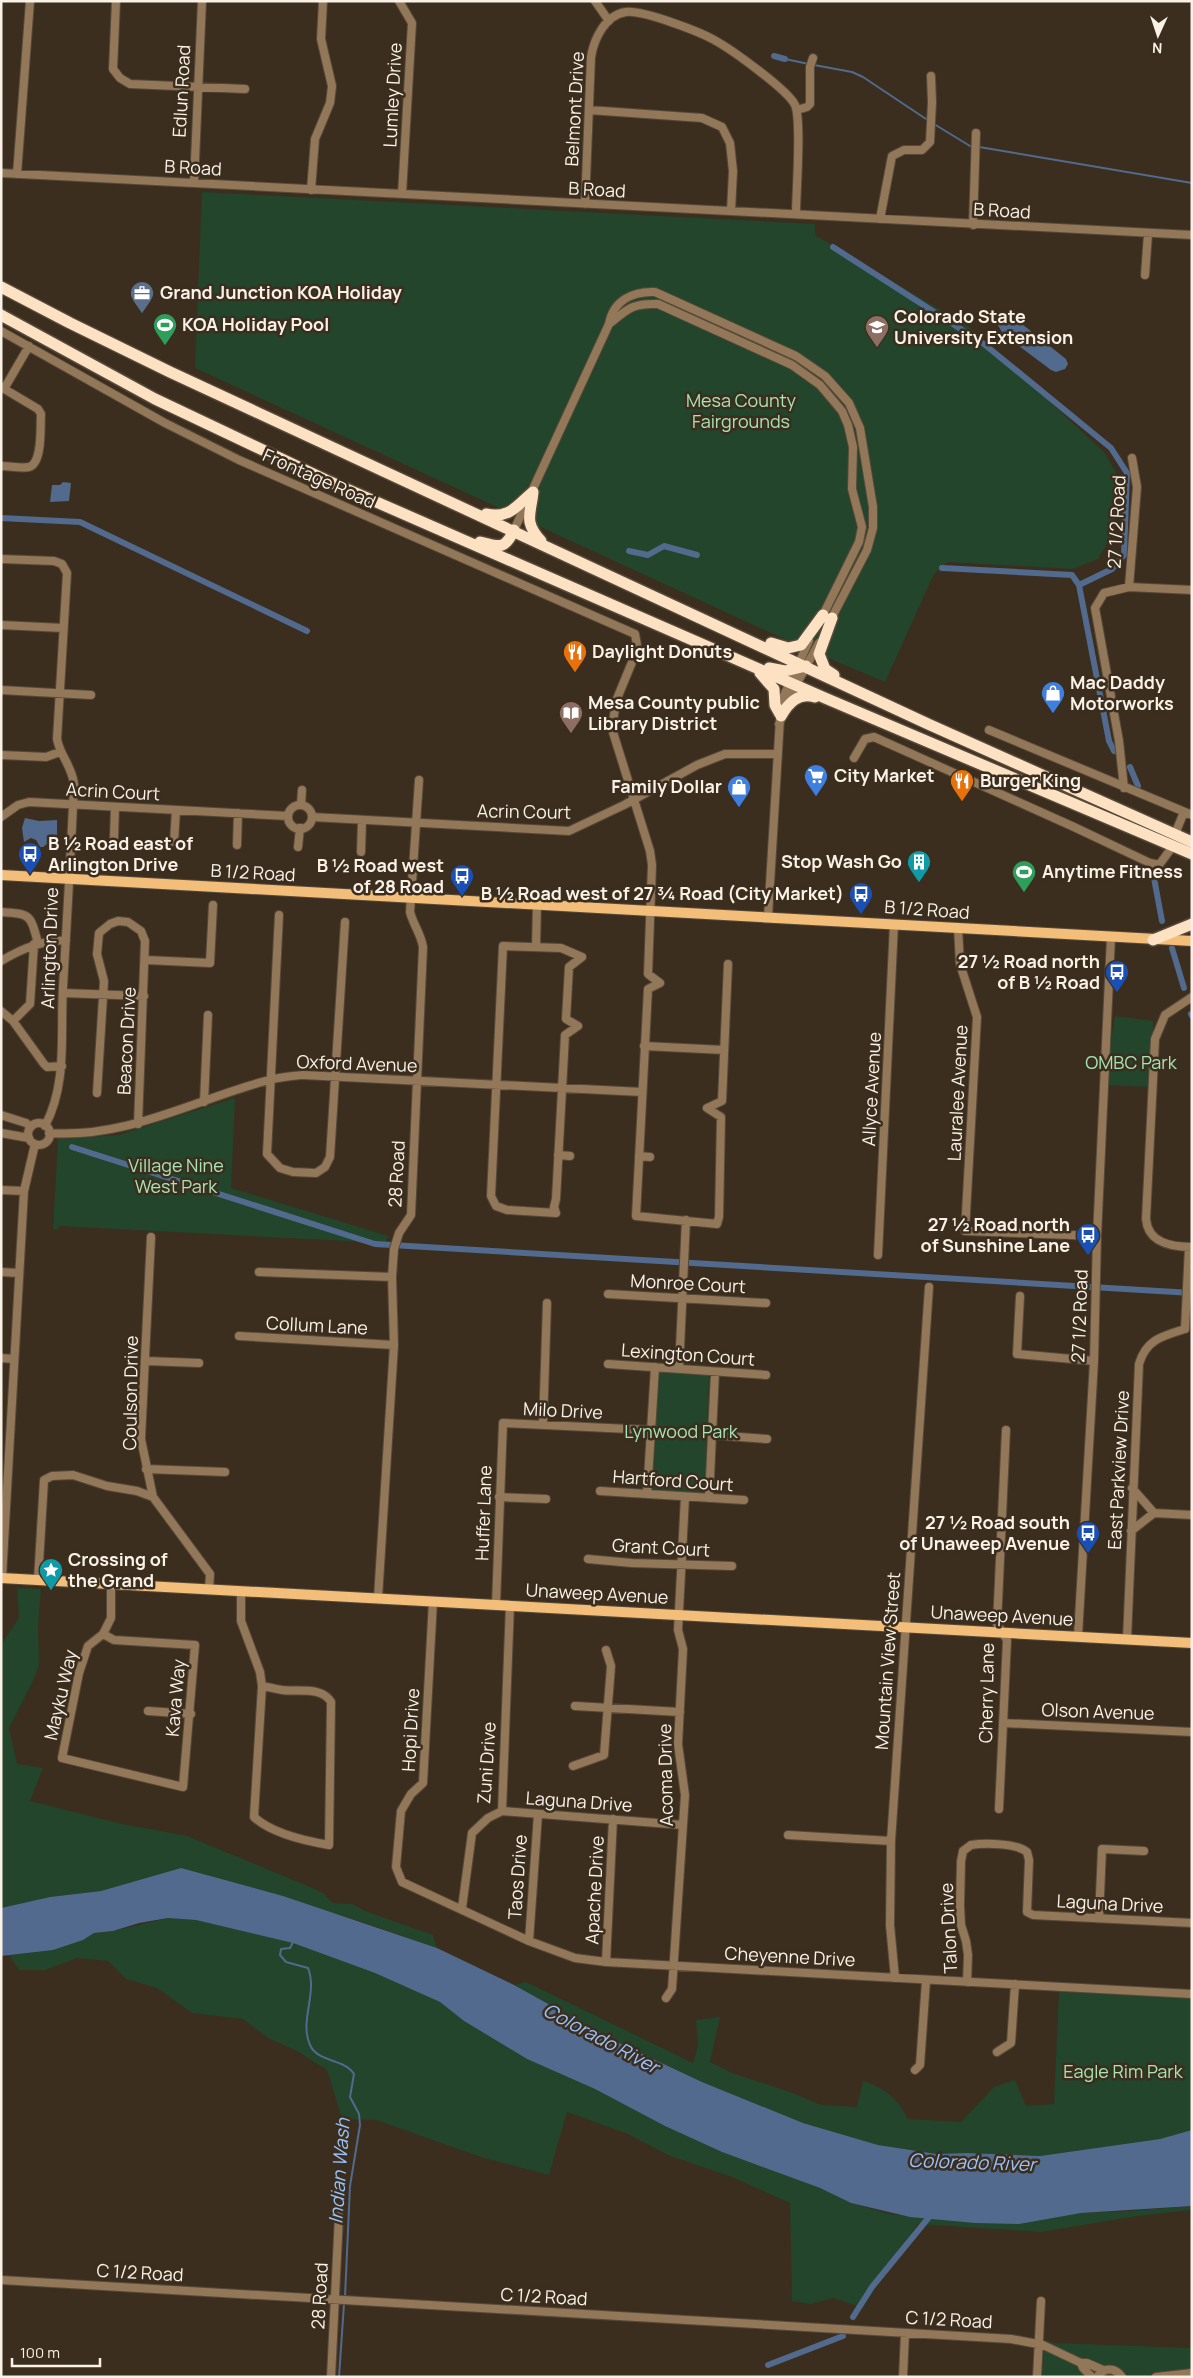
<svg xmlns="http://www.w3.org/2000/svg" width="1193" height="2378" font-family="Manrope,sans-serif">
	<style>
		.green { fill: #22452b }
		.water { fill: #516a8d }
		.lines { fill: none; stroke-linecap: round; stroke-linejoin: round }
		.stream { stroke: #516a8d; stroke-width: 2 }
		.canal { stroke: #516a8d; stroke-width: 6 }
		.minor-casing { stroke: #56493a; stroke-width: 10 }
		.major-casing { stroke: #56493a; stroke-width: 12 }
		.highway-casing { stroke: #56493a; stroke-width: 14 }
		.minor { stroke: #927758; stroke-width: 8 }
		.major { stroke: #f3bd7a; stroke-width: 10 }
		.highway { stroke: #fce2c3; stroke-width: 11 }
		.labels { text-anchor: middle; stroke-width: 5; stroke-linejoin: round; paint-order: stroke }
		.street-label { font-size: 18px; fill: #faf1e7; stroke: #3b2e1e }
		.poi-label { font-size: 18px; font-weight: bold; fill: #faf1e7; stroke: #3b2e1e; text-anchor: start }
		.park-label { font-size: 18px; fill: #a6e4b3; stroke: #3b2e1e }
		.water-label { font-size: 19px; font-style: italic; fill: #98c2fb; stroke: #3b2e1e }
	</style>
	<rect width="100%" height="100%" fill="#3b2e1e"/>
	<!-- green -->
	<path class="green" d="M202 192 815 224V235L969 327 1104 452 1120 479 1118 507 1112 535 1098 559 1072 569 948 562 934 574 885 682 795 644 195 368Z
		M1115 1016 1153 1021V1087L1104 1085Z
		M235 1098 231 1188 388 1236 386 1243 59 1226 58 1230 53 1229 58 1139 119 1135Z
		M661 1371 709 1375 705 1488 699 1494 656 1492 652 1490 658 1373Z
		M17 1588 41 1589 38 1626 39 1665 33 1681 9 1728 17 1764 43 1768 30 1801 118 1823 187 1836 303 1884 323 1893 333 1903 352 1904 365 1911 433 1935 437 1948 359 1921 181 1868 101 1891 50 1897 1 1908V1687L3 1686 1 1648 4 1640 19 1618Z
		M168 1918 196 1920 293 1943 375 1973 440 2002 464 2021 527 2059 595 2089 665 2126 722 2152 820 2188 851 2203 890 2214 936 2219 1126 2211 1192 2206V2210L1137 2216 1041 2232 918 2224 898 2251 863 2308 833 2298 811 2304 792 2301 790 2203 732 2177 668 2155 628 2134 567 2112 549 2175 481 2157 376 2120 342 2119 327 2070 297 2051 268 2038 243 2019 192 2013 157 1988 126 1979 108 1961 77 1958 45 1970H19L9 1955 27 1953 83 1940 94 1933 113 1931Z
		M526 1982 693 2063 698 2046 696 2020 720 2017 710 2062 732 2073 790 2092 821 2105 857 2107 863 2081C885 2088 897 2098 908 2119L961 2122 994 2087 1015 2080 1026 2106 1054 2104 1059 1992 1192 1998V2130L1160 2139 1040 2156 967 2153 937 2154 878 2145 803 2123 702 2082 619 2043 514 1985Z
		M1044 2340 1054 2343 1192 2348V2377H1042Z"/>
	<!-- water -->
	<path class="water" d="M1008 313 1066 359 1068 364 1065 369 1056 372 1051 370 1003 334 995 320Z
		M63 482 71 483 69 501 50 502 52 485H60Z
		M25 818 39 821 57 820V840L51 841 43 847H40L36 840 31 838 24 842 22 828Z
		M181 1868 283 1896 437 1948 514 1985 619 2043 702 2082 803 2123 878 2145 937 2154 967 2153 1040 2156 1160 2139 1192 2130V2206L1081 2213 1019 2224 975 2223 910 2217 851 2203 820 2188 722 2152 665 2126 595 2089 527 2059 464 2021 440 2002 375 1973 293 1943 196 1920 168 1918 139 1923 113 1931 94 1933 83 1940 53 1950 1 1956V1908L50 1897 101 1891Z"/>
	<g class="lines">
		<!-- stream -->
		<path class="stream" d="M785 59 809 64
			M814 65 852 72 863 77 926 119
			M934 124 970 146
			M979 147 1192 183
			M293 1942 290 1948 281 1949 280 1955 286 1962 308 1968C318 1993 299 2021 310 2045 318 2063 344 2058 354 2074L350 2097 359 2114 360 2125 350 2186 345 2297
			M339 2377 344 2304"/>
		<!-- canal -->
		<path class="canal" d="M774 56 785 59
			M833 247 984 344 1111 448 1127 473 1124 555 1112 569 1079 585
			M1 518 80 522 307 631
			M629 551 648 555 664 546 697 555
			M942 568 1072 575 1079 585 1109 741 1114 751
			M1130 767 1138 786
			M1154 878 1162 921
			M1172 948 1184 988
			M1191 1014 1192 1016
			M72 1147 375 1244 1192 1293
			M853 2317 872 2287 930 2216
			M768 2365 843 2336"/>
		<!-- minor casing -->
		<g class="minor-casing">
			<path id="minor" d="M116 1 113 69 120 78 130 84 245 89
				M399 1 412 23 402 194
				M595 1 609 21
				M589 110 702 118 722 127 730 143 733 171 731 211
				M797 110 807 107 810 104V67L813 58
				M1 173 1192 235
				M17 174 30 1
				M194 183 202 1
				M311 190 315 139 330 103 332 86 321 39 323 1
				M585 204 591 57C594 39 605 15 626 12 643 10 701 32 716 41 732 50 788 90 795 105 802 121 796 192 796 214
				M880 219 892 156 904 150H922L930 142 932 102 931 76
				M973 225 976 133
				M1145 275 1148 234
				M609 324C628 309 632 303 658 304L792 365 820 385 842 411 848 425 853 447 852 489 862 527 859 542 822 617
				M1 331 165 423 239 460 635 634 637 645 635 655 616 701 612 729 650 851 652 865 648 974 660 983 648 989 636 1216 717 1224 719 1217 721 1117 707 1108 722 1101 728 964
				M1 387 38 409 41 414C40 426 43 463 29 467 21 469 10 466 1 466
				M4 389 29 346
				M514 530 609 324C613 301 632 291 655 292L796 356 825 376 849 403 860 428 873 507V528L867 550 830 621
				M1 559 54 561 62 564 67 573 57 739C60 756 72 766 74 784 71 852 67 919 63 987 60 1034 68 1082 45 1126
				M1129 587 1137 487 1132 458
				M1 625 63 628
				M1 690 91 695
				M779 724 796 685 819 643
				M989 730 1192 815
				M1 755 46 757 60 752
				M854 758 865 739 874 737 1074 827 1150 863 1159 865 1173 846
				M1124 788 1119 741 1095 608 1104 593 1129 587 1192 590
				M301 805 302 790
				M288 817a12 12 0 1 1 24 0a12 12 0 1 1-24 0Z
				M1 817 18 805 29 802 288 816
				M312 817 569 831 624 805 697 765 725 754H777
				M1175 834 1184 812
				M114 838 115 807
				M174 842 176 810
				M237 845 238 813
				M298 847 300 828
				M361 852 362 820
				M1 912C31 914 30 914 38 943
				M279 915 267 1154 280 1168 293 1172 316 1173 325 1167 330 1157 345 922
				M768 917 781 702 809 641
				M958 928 960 964 977 1017 965 1231 1097 1236
				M503 946 561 948 582 957 569 967 566 1019 578 1026 565 1035 556 1199 554 1207 556 1213 507 1210 496 1206 491 1196Z
				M536 947 537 904
				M146 960 210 963 213 905
				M1 961C23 948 41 941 66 940
				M63 993 144 996
				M1192 997 1165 1015 1155 1039 1146 1219C1148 1243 1171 1247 1192 1247
				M1 1011 13 1021 44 1064 47 1067 62 1066
				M13 1021 30 1004 34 944
				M644 1046 724 1050
				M97 1093 104 981 97 954 99 933 110 924 118 921 128 922 141 931 145 941 138 1124
				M204 1102 208 1015
				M1 1115 26 1123 31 1127
				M28 1134a11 11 0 1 1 22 0a11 11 0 1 1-22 0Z
				M1 1133 29 1138
				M49 1133C127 1139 196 1099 269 1080 280 1077 292 1076 303 1075L642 1092
				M558 1155 570 1156
				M639 1156 650 1157
				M1 1190 24 1191
				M151 1237 141 1439 153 1497 210 1574 209 1589
				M878 1255 894 924
				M1 1272 18 1273
				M259 1272 392 1277
				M608 1294 766 1303
				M1020 1296 1017 1354 1094 1361
				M1185 1329 1189 1247
				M239 1336 394 1345
				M1 1358 14 1359
				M146 1361 199 1363
				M608 1364 766 1375
				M679 1369 686 1220
				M543 1425 547 1303
				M712 1435 767 1439
				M146 1469 225 1472
				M1132 1488 1154 1513
				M600 1491 744 1500
				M647 1494 655 1367
				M499 1497 546 1499
				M709 1498 715 1372
				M1131 1531 1154 1513 1192 1515
				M588 1559 632 1563 732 1566
				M2 1578 24 1191 35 1144
				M38 1580 44 1480 52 1476 73 1475 107 1486 137 1491 153 1497
				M241 1591V1621L260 1672 262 1686 254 1817C272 1834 305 1841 329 1845L331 1702C322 1686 298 1692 282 1690 275 1689 268 1687 262 1686
				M378 1598 394 1345 392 1277 394 1249 399 1233 411 1215 423 947C421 934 413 924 410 912L419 780
				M433 1601 423 1783 411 1794 401 1811 396 1867 402 1882 529 1941 575 1958 606 1962 1192 1994
				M496 1604 503 1423 650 1430
				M103 1634 114 1640 195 1645 183 1787 62 1758 79 1673 88 1646 103 1634 111 1618V1584
				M1078 1636 1094 1361 1097 1236 1111 937
				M1127 1639 1139 1364C1146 1340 1162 1336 1185 1329
				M575 1706 680 1712
				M148 1711 191 1714
				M1003 1723 1192 1732
				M573 1766 604 1755 611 1666 606 1650
				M999 1809 1007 1640 997 1624 1006 1430
				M502 1811 683 1825
				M788 1835 891 1841
				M462 1908 472 1833 488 1818 502 1811 510 1605
				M1099 1918 1102 1849 1144 1851
				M529 1941 538 1814
				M606 1962 613 1819
				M895 1978 890 1925 891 1841 929 1287
				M967 1982 968 1955 966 1941 961 1925 960 1906 961 1861 963 1851 971 1845C984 1843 1017 1843 1027 1852L1029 1860 1027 1912 1033 1915 1192 1923
				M666 1998 672 1989 685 1795 678 1744 683 1649 678 1630 685 1497
				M997 2052 1011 2043 1015 1984
				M915 2070 920 2065 926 1981
				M1 2280 1011 2339 1043 2345 1081 2363H1087L1103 2370
				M1081 2363 1083 2368 1092 2377
				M331 2377 339 2216
				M903 2377 905 2333
				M1037 2377 1041 2301
				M1097 2377C1104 2367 1115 2367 1122 2377
				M1156 2377 1192 2373"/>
		</g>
		<!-- major casing -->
		<g class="major-casing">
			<path id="major" d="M1 875 1192 941
				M1 1578 1192 1643"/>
		</g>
		<!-- highway casing -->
		<g class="highway-casing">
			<path id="highway" d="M1 287 70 323 170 372 928 724 1192 842
				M1 315 155 399 326 480 825 698 1192 854
				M533 492C531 514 523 521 541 541
				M486 514C510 519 516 506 533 492
				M480 542C499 547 505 550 514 530
				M832 618 819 654 825 669 834 675
				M771 643 788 648 801 645 823 615
				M769 668 785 671 806 666
				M760 673 774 689 775 705 780 714
				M781 716C789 702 799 692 815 697
				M1153 940 1192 924"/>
		</g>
		<!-- minor -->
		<use href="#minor" class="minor"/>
		<!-- major -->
		<use href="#major" class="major"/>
		<!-- highway -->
		<use href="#highway" class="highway"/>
	</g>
	<!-- icons -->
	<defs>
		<g id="office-pin" transform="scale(1.25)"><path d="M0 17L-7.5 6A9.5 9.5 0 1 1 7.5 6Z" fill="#5c6f8a" stroke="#3b2e1e"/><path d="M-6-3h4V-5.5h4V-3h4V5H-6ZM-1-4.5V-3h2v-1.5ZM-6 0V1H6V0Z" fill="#fff"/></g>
		<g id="stadium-pin" transform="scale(1.25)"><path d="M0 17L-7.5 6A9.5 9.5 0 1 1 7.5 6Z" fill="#2e9e5b" stroke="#3b2e1e"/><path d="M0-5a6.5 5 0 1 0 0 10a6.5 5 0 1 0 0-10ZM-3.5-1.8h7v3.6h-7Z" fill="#fff"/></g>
		<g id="university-pin" transform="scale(1.25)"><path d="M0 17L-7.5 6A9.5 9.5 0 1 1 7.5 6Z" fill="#8d6e63" stroke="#3b2e1e"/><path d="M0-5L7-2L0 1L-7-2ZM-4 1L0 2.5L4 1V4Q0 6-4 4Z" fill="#fff"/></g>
		<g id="restaurant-pin" transform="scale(1.25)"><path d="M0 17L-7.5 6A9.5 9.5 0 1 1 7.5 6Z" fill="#e8710a" stroke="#3b2e1e"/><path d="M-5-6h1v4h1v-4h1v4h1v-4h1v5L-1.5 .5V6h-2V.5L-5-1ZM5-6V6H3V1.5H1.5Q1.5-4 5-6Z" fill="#fff"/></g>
		<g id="shop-pin" transform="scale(1.25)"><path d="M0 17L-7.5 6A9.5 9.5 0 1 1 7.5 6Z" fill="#3f7fe0" stroke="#3b2e1e"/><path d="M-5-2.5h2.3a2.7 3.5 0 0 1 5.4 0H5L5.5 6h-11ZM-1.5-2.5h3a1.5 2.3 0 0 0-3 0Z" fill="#fff"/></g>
		<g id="library-pin" transform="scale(1.25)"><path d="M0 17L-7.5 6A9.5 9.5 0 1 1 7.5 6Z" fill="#8d6e63" stroke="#3b2e1e"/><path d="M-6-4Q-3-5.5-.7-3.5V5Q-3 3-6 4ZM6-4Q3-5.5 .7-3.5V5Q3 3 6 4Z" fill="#fff"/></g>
		<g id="supermarket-pin" transform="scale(1.25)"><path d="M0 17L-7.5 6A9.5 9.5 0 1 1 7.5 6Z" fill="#3f7fe0" stroke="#3b2e1e"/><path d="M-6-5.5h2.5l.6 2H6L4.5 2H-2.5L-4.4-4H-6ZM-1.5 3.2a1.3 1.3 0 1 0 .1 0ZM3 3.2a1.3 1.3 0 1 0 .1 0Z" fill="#fff"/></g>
		<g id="bus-pin" transform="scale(1.25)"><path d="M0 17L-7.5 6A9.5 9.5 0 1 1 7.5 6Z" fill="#1a4fb4" stroke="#3b2e1e"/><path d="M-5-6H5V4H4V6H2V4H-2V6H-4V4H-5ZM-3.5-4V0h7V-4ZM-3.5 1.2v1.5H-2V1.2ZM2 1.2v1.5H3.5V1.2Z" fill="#fff"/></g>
		<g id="building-pin" transform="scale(1.25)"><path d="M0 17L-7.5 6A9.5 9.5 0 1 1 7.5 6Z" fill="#0f9aa8" stroke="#3b2e1e"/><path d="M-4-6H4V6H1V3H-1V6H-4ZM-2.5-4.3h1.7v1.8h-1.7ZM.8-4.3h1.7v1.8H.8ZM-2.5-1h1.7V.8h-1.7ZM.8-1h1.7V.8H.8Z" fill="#fff"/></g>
		<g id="sight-pin" transform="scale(1.25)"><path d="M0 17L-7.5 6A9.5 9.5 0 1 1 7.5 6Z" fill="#0f9aa8" stroke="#3b2e1e"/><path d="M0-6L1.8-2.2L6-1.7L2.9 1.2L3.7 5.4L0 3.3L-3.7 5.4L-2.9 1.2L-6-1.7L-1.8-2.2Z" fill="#fff"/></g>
	</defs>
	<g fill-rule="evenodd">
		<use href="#office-pin" x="142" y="293"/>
		<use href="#stadium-pin" x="165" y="325"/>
		<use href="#university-pin" x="877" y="327"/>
		<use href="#restaurant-pin" x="575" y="652"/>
		<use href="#shop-pin" x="1053" y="693"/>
		<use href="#library-pin" x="571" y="713"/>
		<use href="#supermarket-pin" x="816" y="776"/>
		<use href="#restaurant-pin" x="962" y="781"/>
		<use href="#shop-pin" x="739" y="787"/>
		<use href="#bus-pin" x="30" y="854"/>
		<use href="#building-pin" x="919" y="862"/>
		<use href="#stadium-pin" x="1024" y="872"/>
		<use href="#bus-pin" x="462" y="876"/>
		<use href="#bus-pin" x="861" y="894"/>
		<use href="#bus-pin" x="1117" y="972"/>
		<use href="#bus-pin" x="1088" y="1235"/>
		<use href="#bus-pin" x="1088" y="1533"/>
		<use href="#sight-pin" x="51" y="1570"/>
	</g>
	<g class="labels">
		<!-- street labels -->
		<g class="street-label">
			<text transform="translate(182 91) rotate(-87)" y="6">Edlun Road</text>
			<text transform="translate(393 95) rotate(-87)" y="6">Lumley Drive</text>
			<text transform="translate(575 109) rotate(-87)" y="6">Belmont Drive</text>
			<text transform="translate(193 168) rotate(3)" y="6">B Road</text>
			<text transform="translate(597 190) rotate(3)" y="6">B Road</text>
			<text transform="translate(1002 211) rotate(3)" y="6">B Road</text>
			<text transform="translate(319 479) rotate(24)" y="6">Frontage Road</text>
			<text transform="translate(1117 522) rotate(-87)" y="6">27 1/2 Road</text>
			<text transform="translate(113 792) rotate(3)" y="6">Acrin Court</text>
			<text transform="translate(524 812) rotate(1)" y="6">Acrin Court</text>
			<text transform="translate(253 873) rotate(3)" y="6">B 1/2 Road</text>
			<text transform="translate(927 910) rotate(4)" y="6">B 1/2 Road</text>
			<text transform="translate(50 948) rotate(-88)" y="6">Arlington Drive</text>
			<text transform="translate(127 1041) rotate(-87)" y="6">Beacon Drive</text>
			<text transform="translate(357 1064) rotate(2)" y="6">Oxford Avenue</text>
			<text transform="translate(872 1089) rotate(-87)" y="6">Allyce Avenue</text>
			<text transform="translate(958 1093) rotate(-87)" y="6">Lauralee Avenue</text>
			<text transform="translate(397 1174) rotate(-87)" y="6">28 Road</text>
			<text transform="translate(688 1284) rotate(3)" y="6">Monroe Court</text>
			<text transform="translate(1080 1316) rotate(-88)" y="6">27 1/2 Road</text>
			<text transform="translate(317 1326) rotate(3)" y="6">Collum Lane</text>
			<text transform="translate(688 1355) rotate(4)" y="6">Lexington Court</text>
			<text transform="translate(131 1393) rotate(-89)" y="6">Coulson Drive</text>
			<text transform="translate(563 1411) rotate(3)" y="6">Milo Drive</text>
			<text transform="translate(1119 1470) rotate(-87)" y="6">East Parkview Drive</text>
			<text transform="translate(673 1481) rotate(4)" y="6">Hartford Court</text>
			<text transform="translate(484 1513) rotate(-88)" y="6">Huffer Lane</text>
			<text transform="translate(661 1548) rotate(3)" y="6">Grant Court</text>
			<text transform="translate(597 1594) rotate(3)" y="6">Unaweep Avenue</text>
			<text transform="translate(1002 1616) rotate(3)" y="6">Unaweep Avenue</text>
			<text transform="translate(888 1661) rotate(-86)" y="6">Mountain View Street</text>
			<text transform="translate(987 1693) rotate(-89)" y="6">Cherry Lane</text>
			<text transform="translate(61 1695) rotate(-77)" y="6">Mayku Way</text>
			<text transform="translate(176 1698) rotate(-85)" y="6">Kava Way</text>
			<text transform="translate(1098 1712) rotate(2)" y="6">Olson Avenue</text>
			<text transform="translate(411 1730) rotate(-87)" y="6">Hopi Drive</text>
			<text transform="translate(487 1763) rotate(-86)" y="6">Zuni Drive</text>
			<text transform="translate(666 1775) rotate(-91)" y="6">Acoma Drive</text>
			<text transform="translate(579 1802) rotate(4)" y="6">Laguna Drive</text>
			<text transform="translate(518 1877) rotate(-86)" y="6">Taos Drive</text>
			<text transform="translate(595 1890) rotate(-87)" y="6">Apache Drive</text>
			<text transform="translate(1110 1904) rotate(3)" y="6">Laguna Drive</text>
			<text transform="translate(949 1928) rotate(-93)" y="6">Talon Drive</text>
			<text transform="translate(790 1957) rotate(3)" y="6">Cheyenne Drive</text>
			<text transform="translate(140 2273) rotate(3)" y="6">C 1/2 Road</text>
			<text transform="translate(320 2296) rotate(-87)" y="6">28 Road</text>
			<text transform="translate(544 2297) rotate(3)" y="6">C 1/2 Road</text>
			<text transform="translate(949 2320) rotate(3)" y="6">C 1/2 Road</text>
		</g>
		<!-- poi labels -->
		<g class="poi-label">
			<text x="160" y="299">Grand Junction KOA Holiday</text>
			<text x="894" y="323">Colorado State<tspan x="894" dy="21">University Extension</tspan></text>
			<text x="182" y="331">KOA Holiday Pool</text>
			<text x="592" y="658">Daylight Donuts</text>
			<text x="1070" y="689">Mac Daddy<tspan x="1070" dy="21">Motorworks</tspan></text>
			<text x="588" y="709">Mesa County public<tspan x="588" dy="21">Library District</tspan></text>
			<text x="834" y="782">City Market</text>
			<text x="980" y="787">Burger King</text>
			<text x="722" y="793" text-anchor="end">Family Dollar</text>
			<text x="48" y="850">B ½ Road east of<tspan x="48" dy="21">Arlington Drive</tspan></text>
			<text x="902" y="868" text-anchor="end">Stop Wash Go</text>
			<text x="444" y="872" text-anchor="end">B ½ Road west<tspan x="444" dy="21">of 28 Road</tspan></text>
			<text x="1042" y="878">Anytime Fitness</text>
			<text x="844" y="900" text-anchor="end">B ½ Road west of 27 ¾ Road (City Market)</text>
			<text x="1100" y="968" text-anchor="end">27 ½ Road north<tspan x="1100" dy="21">of B ½ Road</tspan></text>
			<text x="1070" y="1231" text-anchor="end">27 ½ Road north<tspan x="1070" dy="21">of Sunshine Lane</tspan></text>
			<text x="1070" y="1529" text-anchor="end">27 ½ Road south<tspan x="1070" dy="21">of Unaweep Avenue</tspan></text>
			<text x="68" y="1566">Crossing of<tspan x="68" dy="21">the Grand</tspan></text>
		</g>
		<!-- park labels -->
		<g class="park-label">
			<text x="741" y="407">Mesa County<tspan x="741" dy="21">Fairgrounds</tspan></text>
			<text x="1131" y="1069">OMBC Park</text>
			<text x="176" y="1172">Village Nine<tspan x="176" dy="21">West Park</tspan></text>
			<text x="681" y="1438">Lynwood Park</text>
			<text x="1123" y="2078">Eagle Rim Park</text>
		</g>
		<!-- water labels -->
		<g class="water-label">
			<text transform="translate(601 2038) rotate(28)" y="7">Colorado River</text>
			<text transform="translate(972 2162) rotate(2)" y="7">Colorado River</text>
			<text transform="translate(339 2171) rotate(-86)" y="7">Indian Wash</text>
		</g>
	</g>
	<!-- border -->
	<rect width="1193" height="2378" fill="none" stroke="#faf1e7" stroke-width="5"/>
	<!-- north arrow -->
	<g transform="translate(1158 35) rotate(183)" stroke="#3b2e1e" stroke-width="4" paint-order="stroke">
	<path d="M0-4L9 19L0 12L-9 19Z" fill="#faf1e7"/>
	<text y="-8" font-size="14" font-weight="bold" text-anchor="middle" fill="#faf1e7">N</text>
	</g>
	<!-- scale -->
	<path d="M12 2358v8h88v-8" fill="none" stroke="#faf1e7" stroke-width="2.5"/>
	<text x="20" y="2358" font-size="15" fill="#faf1e7" stroke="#3b2e1e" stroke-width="4" paint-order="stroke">100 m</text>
</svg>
